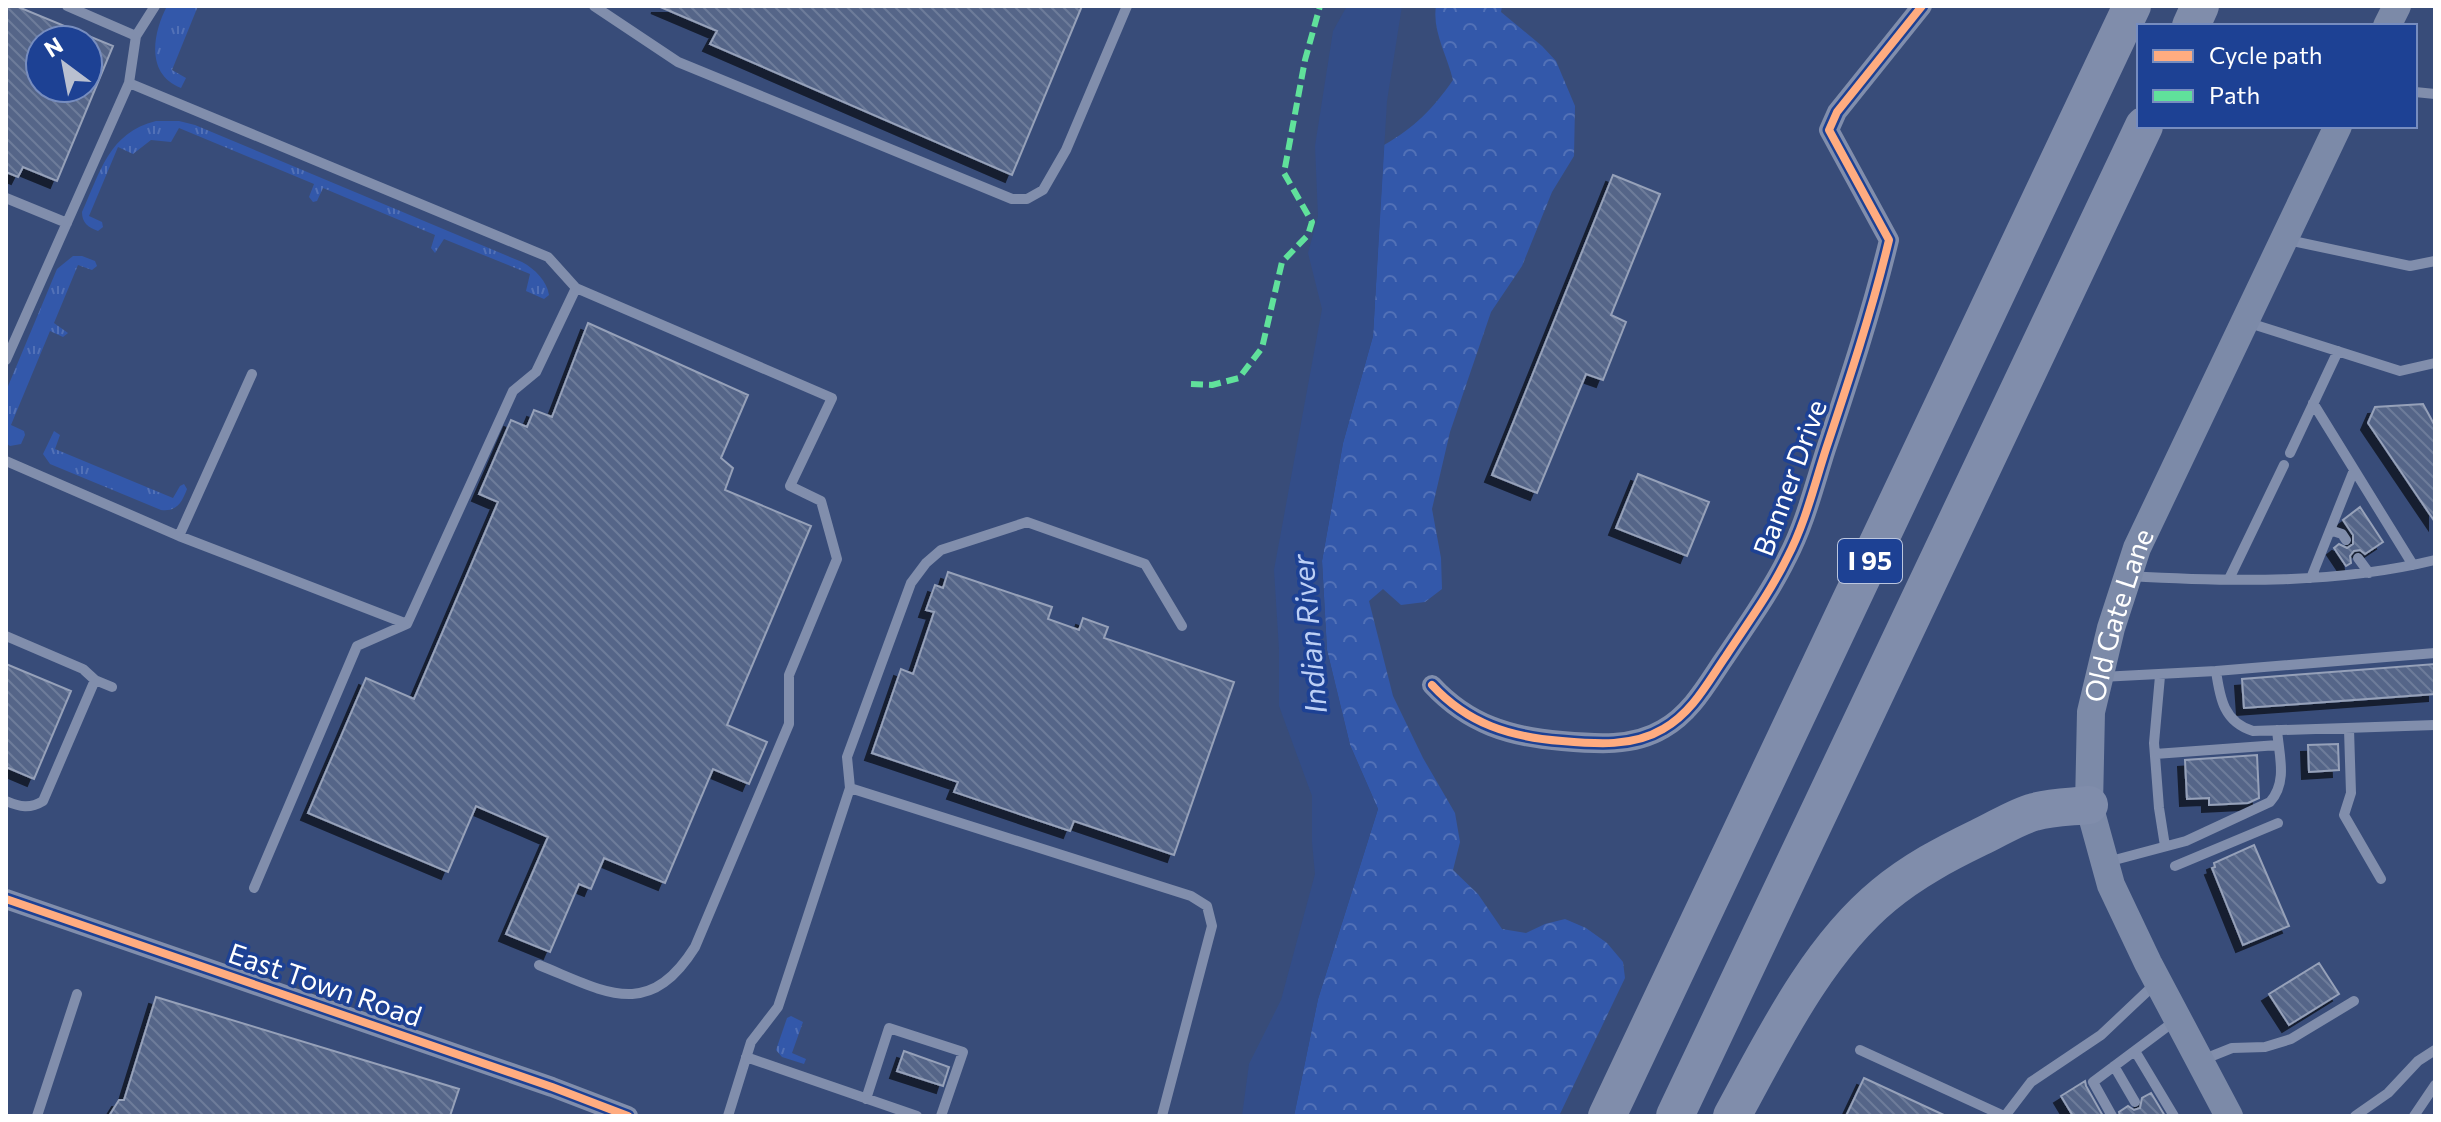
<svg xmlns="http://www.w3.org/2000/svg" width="2441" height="1122" font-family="Commissioner,sans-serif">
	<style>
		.grass { fill: url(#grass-tufts) }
		.forest { fill: url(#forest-crowns) }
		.water { fill: #334d88 }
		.building { fill: url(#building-back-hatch); stroke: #96a1b9; stroke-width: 2; fill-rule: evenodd; filter: url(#shadow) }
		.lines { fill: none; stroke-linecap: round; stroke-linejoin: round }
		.lane { stroke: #818eac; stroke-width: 10 }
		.street { stroke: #818eac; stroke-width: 20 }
		.secondary { stroke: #7c8aa8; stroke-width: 28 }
		.highway { stroke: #808dab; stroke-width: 38 }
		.quiet { stroke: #60e19b; stroke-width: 6; stroke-dasharray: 12 6; stroke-linecap: butt }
		.cycleway-casing { stroke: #1d4194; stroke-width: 13 }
		.cycleway { stroke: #ffac80; stroke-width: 8 }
		.labels { text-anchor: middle; stroke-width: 7; stroke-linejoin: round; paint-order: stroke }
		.shield { fill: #1d4194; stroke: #bbc6df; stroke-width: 2 }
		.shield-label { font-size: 26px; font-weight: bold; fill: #fff }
		.street-label { font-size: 28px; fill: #fff; stroke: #1d4194 }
		.water-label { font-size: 30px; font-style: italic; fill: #bccff5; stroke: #1d4194 }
	</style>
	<defs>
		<pattern id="grass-tufts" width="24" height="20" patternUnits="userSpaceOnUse" patternTransform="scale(2)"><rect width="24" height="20" fill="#3358aa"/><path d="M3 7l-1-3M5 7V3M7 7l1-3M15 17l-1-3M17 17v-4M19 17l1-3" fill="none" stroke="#5271b7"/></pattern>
		<pattern id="forest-crowns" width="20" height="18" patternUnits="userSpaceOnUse" patternTransform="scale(2)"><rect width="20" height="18" fill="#3358aa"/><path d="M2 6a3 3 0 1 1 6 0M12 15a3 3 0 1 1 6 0" fill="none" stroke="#5271b7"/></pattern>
		<pattern id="building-back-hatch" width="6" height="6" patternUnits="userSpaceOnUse" patternTransform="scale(2)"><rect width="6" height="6" fill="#556588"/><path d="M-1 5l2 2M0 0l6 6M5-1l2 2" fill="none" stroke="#6e7c9a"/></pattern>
		<filter id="shadow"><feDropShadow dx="-7" dy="7" stdDeviation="0" flood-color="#0009"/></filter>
	</defs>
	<rect width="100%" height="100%" fill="#384c79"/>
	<!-- grass -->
	<path class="grass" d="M167 6H198L172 70 186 78 181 88C145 74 153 33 167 6Z
		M156 121H179L195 125 522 262C535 269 547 281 549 295L544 299 526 291 530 274 444 239 435 253 431 248 435 235 323 188 317 201 313 202 309 197 314 184 179 128 171 142 151 140 133 154 118 147 89 216 102 222 103 227 98 231C88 227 82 223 82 212 100 173 109 132 156 121Z
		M73 256H82L95 261 97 266 92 270 78 265 54 323 68 333 63 337 50 331 11 425 24 431 25 435 21 444 10 446 6 443V391L57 269Z
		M54 431 60 435 55 449 173 498 180 486 184 484 187 489C182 502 177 512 161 510L50 464 43 454Z
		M791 1016 803 1022 792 1053 806 1059 804 1064 782 1057 776 1050 787 1018Z"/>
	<!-- forest -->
	<path class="forest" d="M1436 6H1502L1501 12 1542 46 1556 61 1575 106 1574 156 1552 192 1522 266 1491 312 1450 432 1432 509 1441 558 1442 589 1425 602 1401 605 1383 589 1369 601 1393 696 1423 758 1455 813 1460 842 1453 870 1478 894 1502 929 1526 933 1545 924 1565 919 1586 928 1607 943 1623 962 1625 978 1559 1116H1294L1318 999 1378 809 1350 745 1327 650 1322 561 1343 443 1373 336 1384 145C1415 127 1432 110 1453 80 1447 55 1432 31 1436 6Z"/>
	<!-- water -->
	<path class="water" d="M1347 6H1402L1387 101 1373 336 1343 443 1322 561 1327 650 1350 745 1378 809 1318 999 1294 1116H1242L1249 1064 1281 1000 1315 874 1312 842V796L1279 706V649L1274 570 1322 309 1308 253 1318 216 1315 146 1333 31Z"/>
	<!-- building -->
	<path class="building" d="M6 6H16L113 46 57 181 23 167 18 177 6 172ZM40 40H88V88H40Z
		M658 6H1082L1012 175 710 44 717 31Z
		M1613 175 1660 194 1611 315 1626 322 1603 380 1586 374 1537 493 1492 475Z
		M588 323 748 395 721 458 733 468 725 490 811 526 727 725 767 742 749 784 713 769 665 883 604 858 591 889 579 884 550 952 506 934 548 837 476 806 448 872 308 813 366 678 414 699 498 502 479 494 511 420 527 427 534 410 552 417Z
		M2423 404 2435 426V522L2368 423 2375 407Z
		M1638 474 1709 502 1687 556 1616 528Z
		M2360 507 2383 542 2365 554 2360 550 2354 551 2350 556 2351 563 2346 566 2334 548 2339 544 2347 548 2353 544V535L2343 520Z
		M948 572 1052 607 1048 619 1079 630 1083 618 1108 627 1104 638 1234 682 1174 855 1074 821 1070 831 954 792 958 782 872 753 901 669 913 674 934 612 926 610 935 585 943 588Z
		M6 664 71 691 34 779 6 767Z
		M2435 664V694L2244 708 2242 679Z
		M2338 744 2339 770 2309 772 2308 745Z
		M2257 755 2259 798 2248 803 2209 805V798L2187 799 2185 760Z
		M2254 845 2289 926 2243 945 2212 868 2215 867 2214 863Z
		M2319 963 2339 994 2289 1025 2269 994Z
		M156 997 459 1089 450 1116H109L119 1100H124Z
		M904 1051 949 1067 943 1086 897 1071Z
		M1864 1078 1946 1116H1846Z
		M2085 1081 2086 1086 2103 1116H2073L2061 1096Z
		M2151 1093 2165 1116H2120L2119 1112 2128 1106 2134 1110 2140 1108 2142 1098Z"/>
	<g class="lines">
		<!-- lane -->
		<path class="lane" d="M67 6 136 36
			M594 6 678 62 1012 199H1027L1043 190 1066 150 1127 6
			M129 83 548 257 576 288
			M2415 92 2435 94
			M6 198 67 223
			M2288 240 2410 266 2435 261
			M2246 322 2400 371 2435 363
			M6 360 129 83 136 36 155 6
			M2313 403 2413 565
			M2290 453 2338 351
			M6 461 179 536 407 624
			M2330 530 2342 534 2346 540
			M179 536 252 374
			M2358 558 2369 573
			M2130 576C2231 582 2337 584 2435 560
			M2311 578 2354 470
			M2229 579 2284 465
			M6 636 83 669 95 680 112 687
			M2216 671 2435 653
			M2160 676 2154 743 2159 808 2165 846
			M2101 677 2216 671C2220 699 2224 722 2253 731L2435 725
			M2349 729 2351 793 2344 815 2381 879
			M2155 754 2278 745
			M850 788 847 757 911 583 926 563 941 550 1027 522 1145 564 1182 626
			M6 801C20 807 30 809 43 801L95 680
			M2107 862 2186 841 2270 802C2288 782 2279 755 2277 730
			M2175 866 2278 823
			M254 888 357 646 407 624 513 391 536 372 576 288 832 398 790 486 821 501 837 559 789 675V724L695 947C648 1022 604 991 539 965
			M1860 1050 2004 1116
			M2135 1051 2174 1116
			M746 1057 917 1116
			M2202 1060 2232 1048 2265 1047 2291 1039 2354 1001
			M2114 1066 2135 1102
			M866 1099 889 1028 963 1052 941 1116
			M37 1116 77 994
			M728 1116 751 1042 778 1007 850 788 1191 896 1207 906 1212 926 1162 1116
			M2005 1116 2031 1082 2101 1035 2155 984
			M2112 1116 2093 1082 2176 1020
			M2355 1116 2388 1093 2418 1061 2435 1050
			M2414 1116 2435 1085"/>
		<!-- street -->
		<path class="street" d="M1432 685C1468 724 1510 737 1562 741 1596 744 1633 747 1663 729 1692 713 1708 682 1726 656 1747 624 1770 593 1787 558 1805 524 1814 486 1826 449 1849 380 1872 311 1889 240L1829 130 1837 112 1922 6
			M6 899 552 1087 628 1116"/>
		<!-- secondary -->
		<g class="secondary">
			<path d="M2387 26 2397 6"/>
			<path id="s1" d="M2229 1116 2148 963 2111 885 2089 805 2091 712 2111 628 2137 548 2338 126"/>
		</g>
		<!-- highway -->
		<path class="highway" d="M2191 26 2200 6
			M1607 1116 2132 6
			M1675 1116 2144 126
			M1732 1116C1773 1041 1817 950 1884 895 1913 871 1945 854 1978 838 1996 830 2015 817 2034 812 2051 807 2071 807 2089 805"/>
		<!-- quiet -->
		<path class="quiet" d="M1191 384 1212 385 1239 378 1262 348 1282 262 1308 235 1312 222 1284 173 1305 60 1320 6"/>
		<!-- cycleway casing -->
		<g class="cycleway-casing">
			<path id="cycleway" d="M1432 685C1468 724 1510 737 1562 741 1596 744 1633 747 1663 729 1692 713 1708 682 1726 656 1747 624 1770 593 1787 558 1805 524 1814 486 1826 449 1849 380 1872 311 1889 240L1829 130 1837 112 1922 6
				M6 899 552 1087 628 1116"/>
		</g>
		<!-- cycleway -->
		<use href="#cycleway" class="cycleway"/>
	</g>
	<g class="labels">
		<!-- shield labels -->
		<rect class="shield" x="1838" y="539" width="64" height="44" rx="6"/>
		<g class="shield-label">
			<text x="1870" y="570">I 95</text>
		</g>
		<!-- street labels -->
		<g class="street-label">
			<text transform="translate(1790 478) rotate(-70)" y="10">Banner Drive</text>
			<text dy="10" stroke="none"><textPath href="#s1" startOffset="536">Old Gate Lane</textPath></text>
			<text transform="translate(325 985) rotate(19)" y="10">East Town Road</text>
		</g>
		<!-- water labels -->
		<g class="water-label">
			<text transform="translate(1310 634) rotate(-95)" y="10">Indian River</text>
		</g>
	</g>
	<!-- border -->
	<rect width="2441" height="1122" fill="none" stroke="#ffffff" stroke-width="16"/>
	<!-- legend -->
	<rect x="2137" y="24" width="280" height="104" fill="#1d4194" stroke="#778dbf" stroke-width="2"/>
	<rect x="2153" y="50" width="40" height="12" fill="#ffac80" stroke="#778dbf" stroke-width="2"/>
	<text x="2209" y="64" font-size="24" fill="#ffffff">Cycle path</text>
	<rect x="2153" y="90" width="40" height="12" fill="#60e19b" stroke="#778dbf" stroke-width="2"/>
	<text x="2209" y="104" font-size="24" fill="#ffffff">Path</text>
	<!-- north arrow -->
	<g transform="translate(64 64) rotate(328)"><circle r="38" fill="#1d4194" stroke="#778dbf" stroke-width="2"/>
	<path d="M0-6L14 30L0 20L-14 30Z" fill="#b9c0d0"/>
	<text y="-12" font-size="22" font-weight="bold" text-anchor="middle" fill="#ffffff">N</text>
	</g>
</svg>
